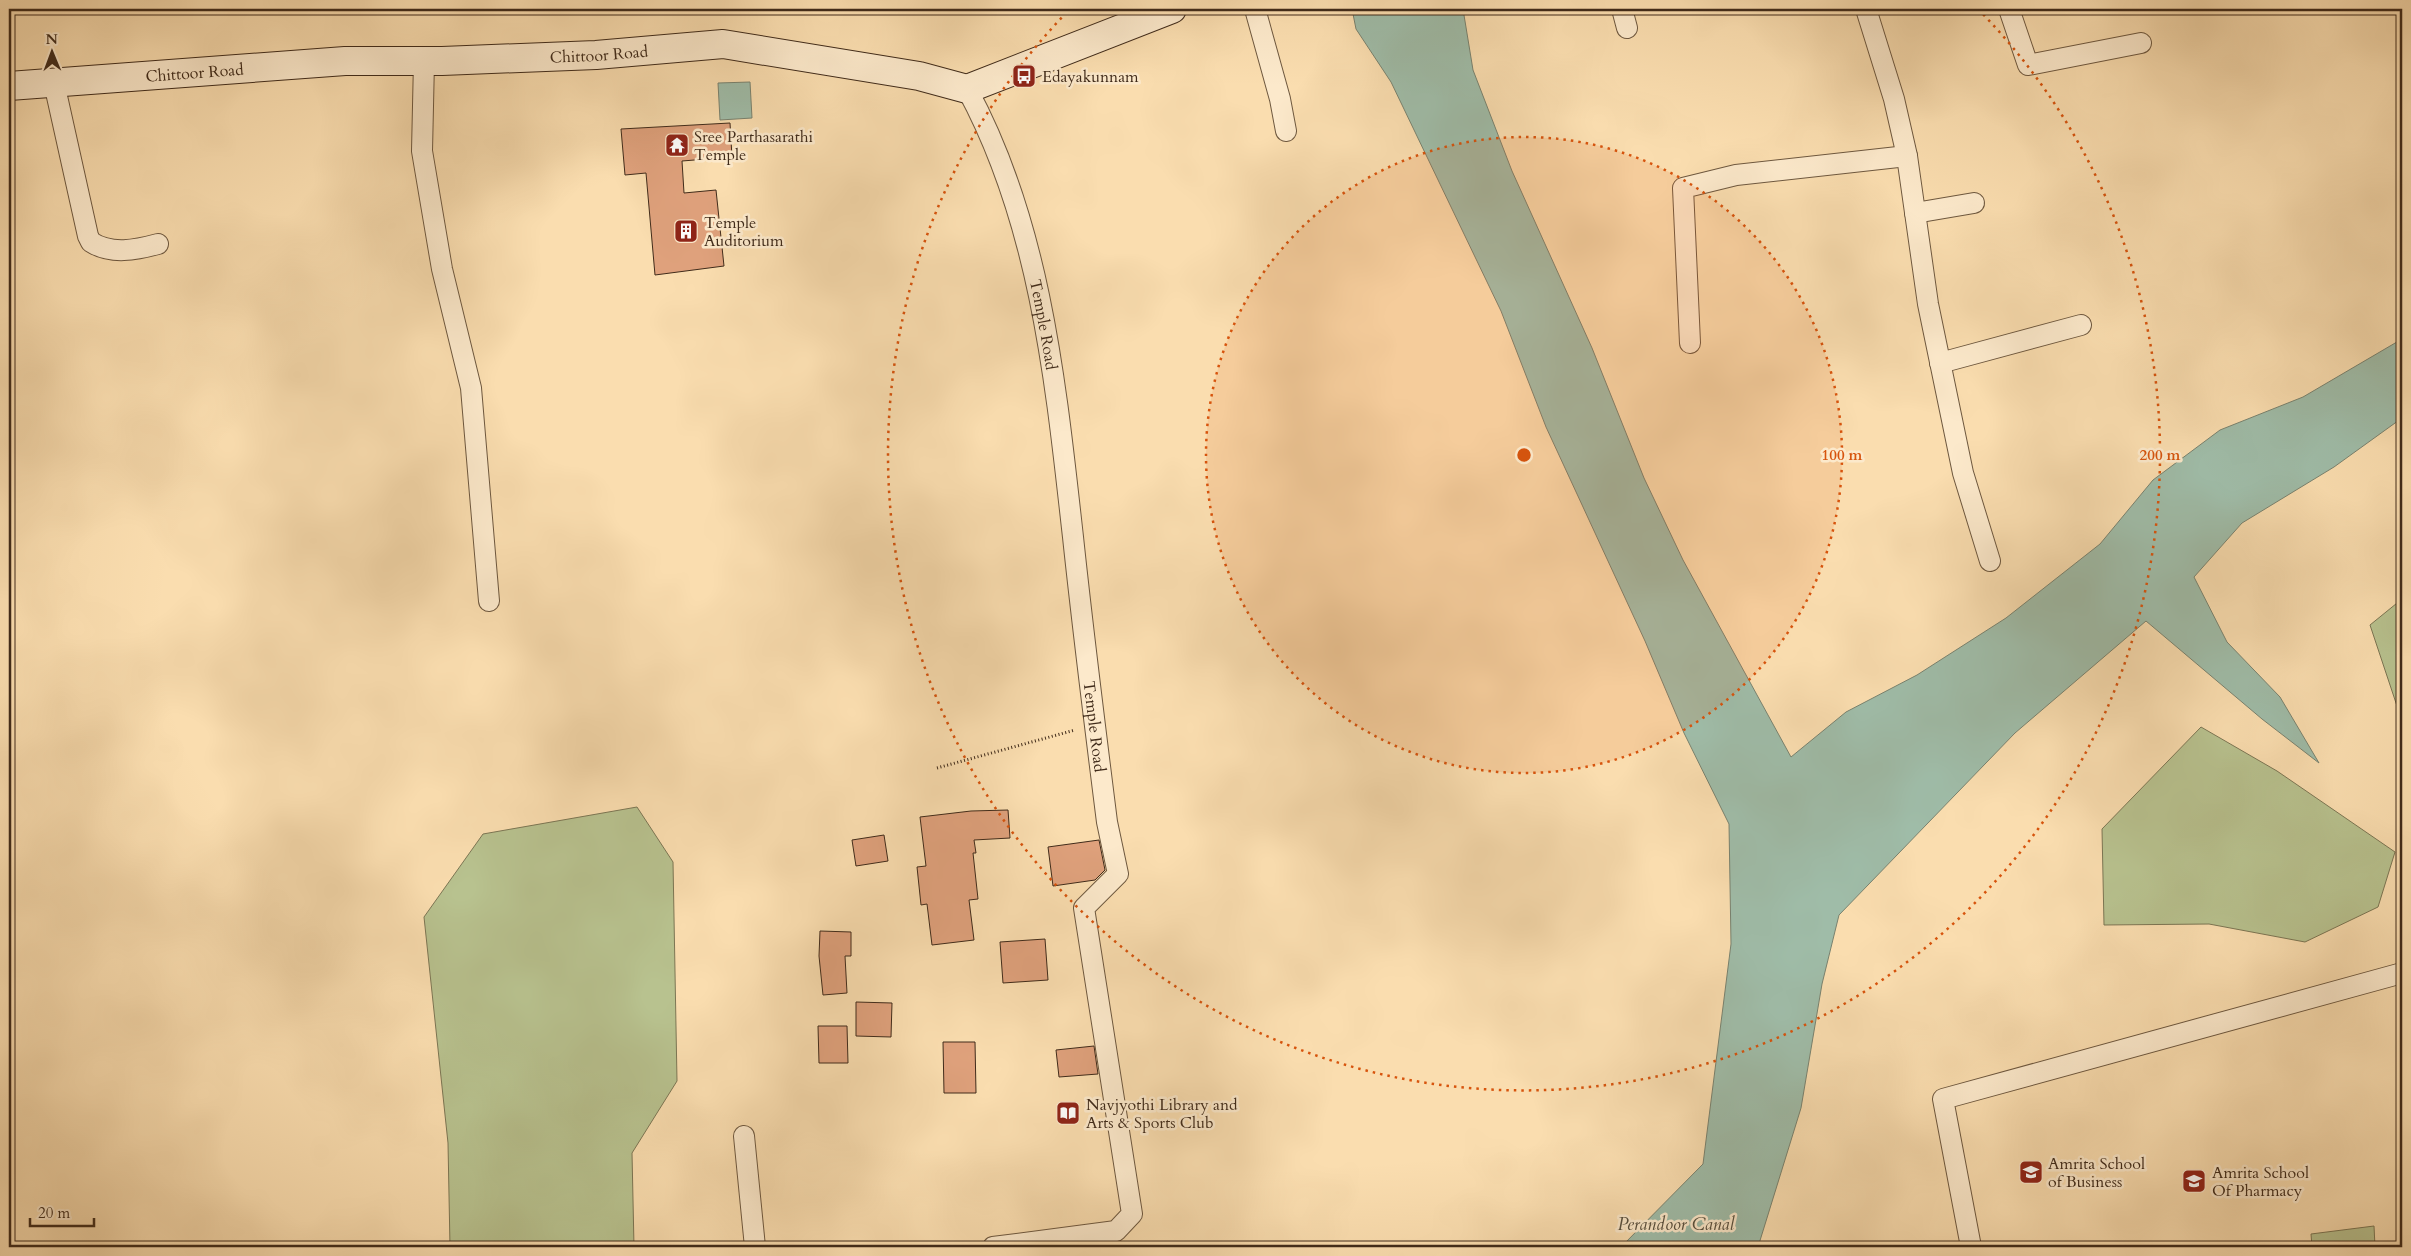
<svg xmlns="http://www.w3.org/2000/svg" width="2411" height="1256" font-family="Cardo,serif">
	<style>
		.green { fill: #b8c28f; stroke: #7c7654 }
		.water { fill: #9fbca8; stroke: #79826f }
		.building { fill: #dfa17c; stroke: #402b1a }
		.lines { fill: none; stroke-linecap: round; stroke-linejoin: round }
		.minor-casing { stroke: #6e583f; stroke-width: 22 }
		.secondary-casing { stroke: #402b1a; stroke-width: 30 }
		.path { stroke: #402b1a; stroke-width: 3; stroke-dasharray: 1 2.5; stroke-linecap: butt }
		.minor { stroke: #fce9cb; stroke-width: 20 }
		.secondary { stroke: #fce9cb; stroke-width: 28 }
		.ring { fill: none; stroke: #d7540d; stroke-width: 2.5; stroke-dasharray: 2.5 5 }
		.labels { text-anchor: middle; stroke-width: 5; stroke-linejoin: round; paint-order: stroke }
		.street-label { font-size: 16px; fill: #402b1a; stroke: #fce9cb }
		.poi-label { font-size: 16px; fill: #402b1a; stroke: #fce9cb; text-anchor: start }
		.water-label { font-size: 18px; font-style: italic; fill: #584f3e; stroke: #fce9cb }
		.centre { fill: #d7540d; stroke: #fce9cb; stroke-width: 2.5 }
		.ring-label { font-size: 15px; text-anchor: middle; font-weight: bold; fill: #d7540d; stroke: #fce9cb; stroke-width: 5; stroke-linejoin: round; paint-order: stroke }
	</style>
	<rect width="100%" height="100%" fill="#faddaf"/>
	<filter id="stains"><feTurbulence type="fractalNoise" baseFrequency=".004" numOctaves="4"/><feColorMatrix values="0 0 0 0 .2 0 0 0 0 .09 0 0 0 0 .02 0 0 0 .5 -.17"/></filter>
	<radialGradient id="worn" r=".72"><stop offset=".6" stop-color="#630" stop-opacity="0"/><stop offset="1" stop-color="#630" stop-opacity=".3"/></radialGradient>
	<!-- green -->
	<path class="green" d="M2402 599V721L2370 625Z
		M2201 727 2277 771 2395 852 2378 907 2305 942 2209 924 2104 925 2102 829Z
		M637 807 673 862 677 1081 632 1153 634 1247H450L448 1143 424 917 483 834Z
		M2374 1226 2375 1247H2312L2311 1234Z"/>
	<!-- water -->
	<path class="water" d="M1352 9H1463L1473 70 1512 171 1592 348 1644 478 1683 560 1791 757 1846 712 1917 675 2006 618 2100 544 2153 480 2220 430 2303 397 2402 339V418L2334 467 2242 523 2194 577 2227 642 2280 697 2319 763 2262 719 2146 621 2015 733 1839 915 1822 984 1801 1108 1758 1247H1621L1703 1164 1731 944 1729 824 1684 733 1645 641 1546 427 1501 311 1391 82 1356 29Z
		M750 82 752 118 720 120 718 83Z"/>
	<!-- building -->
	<path class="building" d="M730 123 732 157 682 161 684 193 716 190 724 266 655 275 646 173 625 175 621 129Z
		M1008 810 1010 838 974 840 976 853H973L978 899 969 900 974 940 932 945 927 904 921 905 917 867 926 866 920 817 971 811Z
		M884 835 888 861 856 866 852 840Z
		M1099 840 1105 870 1095 880 1053 886 1048 847Z
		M820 931 851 932V956H845L847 993 823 995 819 956Z
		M1045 939 1048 980 1003 983 1000 942Z
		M856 1002 892 1003 891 1037 856 1036Z
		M818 1026H847L848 1063H819Z
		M943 1042H975L976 1093H944Z
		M1094 1046 1098 1074 1059 1077 1056 1050Z"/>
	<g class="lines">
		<!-- minor casing -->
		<g class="minor-casing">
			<g id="minor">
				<path d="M1255 9 1280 99 1286 131"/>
				<path d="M1622 9 1627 28"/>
				<path d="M1866 9 1894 99 1907 156 1928 304 1963 473 1990 561"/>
				<path d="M2009 9 2028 65 2141 43"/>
				<path d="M424 61 422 151 442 269 471 388 489 601"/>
				<path d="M54 83 88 236 91 242C111 255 136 250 158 244"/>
				<path id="s1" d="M967 89C1041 225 1056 386 1073 537 1083 632 1095 727 1107 822L1118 874 1084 908 1132 1214 1116 1231 993 1247"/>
				<path d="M1915 213 1974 203"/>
				<path d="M1690 343 1683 188 1736 175 1907 156"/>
				<path d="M1940 363 2081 325"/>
				<path d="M744 1136 755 1247"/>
				<path d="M1971 1247 1943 1099 2402 973"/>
			</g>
		</g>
		<!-- secondary casing -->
		<g class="secondary-casing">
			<g id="secondary">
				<path id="s2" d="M9 86 345 61H442L596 55 723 44 919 76 967 89 1172 9"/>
			</g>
		</g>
		<!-- path -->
		<path class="path" d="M937 768 1075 730"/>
		<!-- minor -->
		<use href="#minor" class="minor"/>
		<!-- secondary -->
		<use href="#secondary" class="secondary"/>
	</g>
	<!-- distance rings -->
	<circle cx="1524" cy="455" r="318" fill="#d7540d" fill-opacity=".12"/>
	<g class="ring">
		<circle cx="1524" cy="455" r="318"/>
		<path d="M1978 9A636 636 0 1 1 1070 9"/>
	</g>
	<!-- icons -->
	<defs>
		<g id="bus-square" transform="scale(1.25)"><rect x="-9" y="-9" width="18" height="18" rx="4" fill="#8f2418" stroke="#fce9cb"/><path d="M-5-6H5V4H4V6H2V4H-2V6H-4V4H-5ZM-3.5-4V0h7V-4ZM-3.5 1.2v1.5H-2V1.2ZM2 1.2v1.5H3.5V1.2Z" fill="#fff"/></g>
		<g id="temple-square" transform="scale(1.25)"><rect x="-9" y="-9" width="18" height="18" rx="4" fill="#8f2418" stroke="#fce9cb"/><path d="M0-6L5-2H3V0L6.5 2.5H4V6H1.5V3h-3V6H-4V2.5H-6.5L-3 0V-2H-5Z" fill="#fff"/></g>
		<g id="building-square" transform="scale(1.25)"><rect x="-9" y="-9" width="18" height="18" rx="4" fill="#8f2418" stroke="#fce9cb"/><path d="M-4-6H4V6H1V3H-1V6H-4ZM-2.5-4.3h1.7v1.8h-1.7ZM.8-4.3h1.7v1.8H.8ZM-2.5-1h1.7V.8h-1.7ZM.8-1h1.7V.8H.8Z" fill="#fff"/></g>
		<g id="library-square" transform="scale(1.25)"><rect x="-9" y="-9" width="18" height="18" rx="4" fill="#8f2418" stroke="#fce9cb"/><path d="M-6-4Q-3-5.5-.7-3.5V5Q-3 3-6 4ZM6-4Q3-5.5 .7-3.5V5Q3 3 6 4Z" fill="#fff"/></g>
		<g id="university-square" transform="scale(1.25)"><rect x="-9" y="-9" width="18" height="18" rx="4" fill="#8f2418" stroke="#fce9cb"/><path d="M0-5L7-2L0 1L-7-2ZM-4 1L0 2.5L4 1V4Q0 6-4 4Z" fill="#fff"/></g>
	</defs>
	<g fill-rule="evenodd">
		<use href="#bus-square" x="1024" y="76"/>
		<use href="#temple-square" x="677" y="145"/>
		<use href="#building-square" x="686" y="231"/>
		<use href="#library-square" x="1068" y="1113"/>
		<use href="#university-square" x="2031" y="1172"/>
		<use href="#university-square" x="2194" y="1181"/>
	</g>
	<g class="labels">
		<!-- street labels -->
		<g class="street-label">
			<text dy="6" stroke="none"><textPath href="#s2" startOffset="591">Chittoor Road</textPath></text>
			<text dy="6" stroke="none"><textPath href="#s2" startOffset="186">Chittoor Road</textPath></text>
			<text dy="6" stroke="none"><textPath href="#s1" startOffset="249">Temple Road</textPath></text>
			<text dy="6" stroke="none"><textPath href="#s1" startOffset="654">Temple Road</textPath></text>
		</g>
		<!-- poi labels -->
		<g class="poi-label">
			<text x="1042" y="82">Edayakunnam</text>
			<text x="694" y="142">Sree Parthasarathi<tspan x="694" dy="18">Temple</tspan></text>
			<text x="704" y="228">Temple<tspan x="704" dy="18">Auditorium</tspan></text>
			<text x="1086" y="1110">Navjyothi Library and<tspan x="1086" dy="18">Arts &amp; Sports Club</tspan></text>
			<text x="2048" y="1169">Amrita School<tspan x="2048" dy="18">of Business</tspan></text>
			<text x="2212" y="1178">Amrita School<tspan x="2212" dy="18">Of Pharmacy</tspan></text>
		</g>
		<!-- water labels -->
		<g class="water-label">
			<text x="1676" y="1230">Perandoor Canal</text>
		</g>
	</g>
	<circle cx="1524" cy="455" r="8" class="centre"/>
	<g class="ring-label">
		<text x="1842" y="460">100 m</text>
		<text x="2160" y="460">200 m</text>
	</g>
	<!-- margin -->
	<rect width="2411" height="1256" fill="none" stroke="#faddaf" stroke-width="30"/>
	<rect x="10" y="10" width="2391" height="1236" fill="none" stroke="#402b1a" stroke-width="2.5"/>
	<rect x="15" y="15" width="2381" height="1226" fill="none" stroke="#402b1a"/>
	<!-- north arrow -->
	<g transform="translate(52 52) rotate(359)" stroke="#fce9cb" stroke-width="4" paint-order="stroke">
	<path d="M0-4L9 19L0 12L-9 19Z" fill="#402b1a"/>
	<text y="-8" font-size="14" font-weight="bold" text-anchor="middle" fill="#402b1a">N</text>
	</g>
	<!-- scale -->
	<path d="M30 1218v8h64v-8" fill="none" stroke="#402b1a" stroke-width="2.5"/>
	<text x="38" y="1218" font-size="15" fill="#402b1a" stroke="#fce9cb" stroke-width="4" paint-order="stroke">20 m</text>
	<rect width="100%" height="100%" filter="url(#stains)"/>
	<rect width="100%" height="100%" fill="url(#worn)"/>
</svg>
